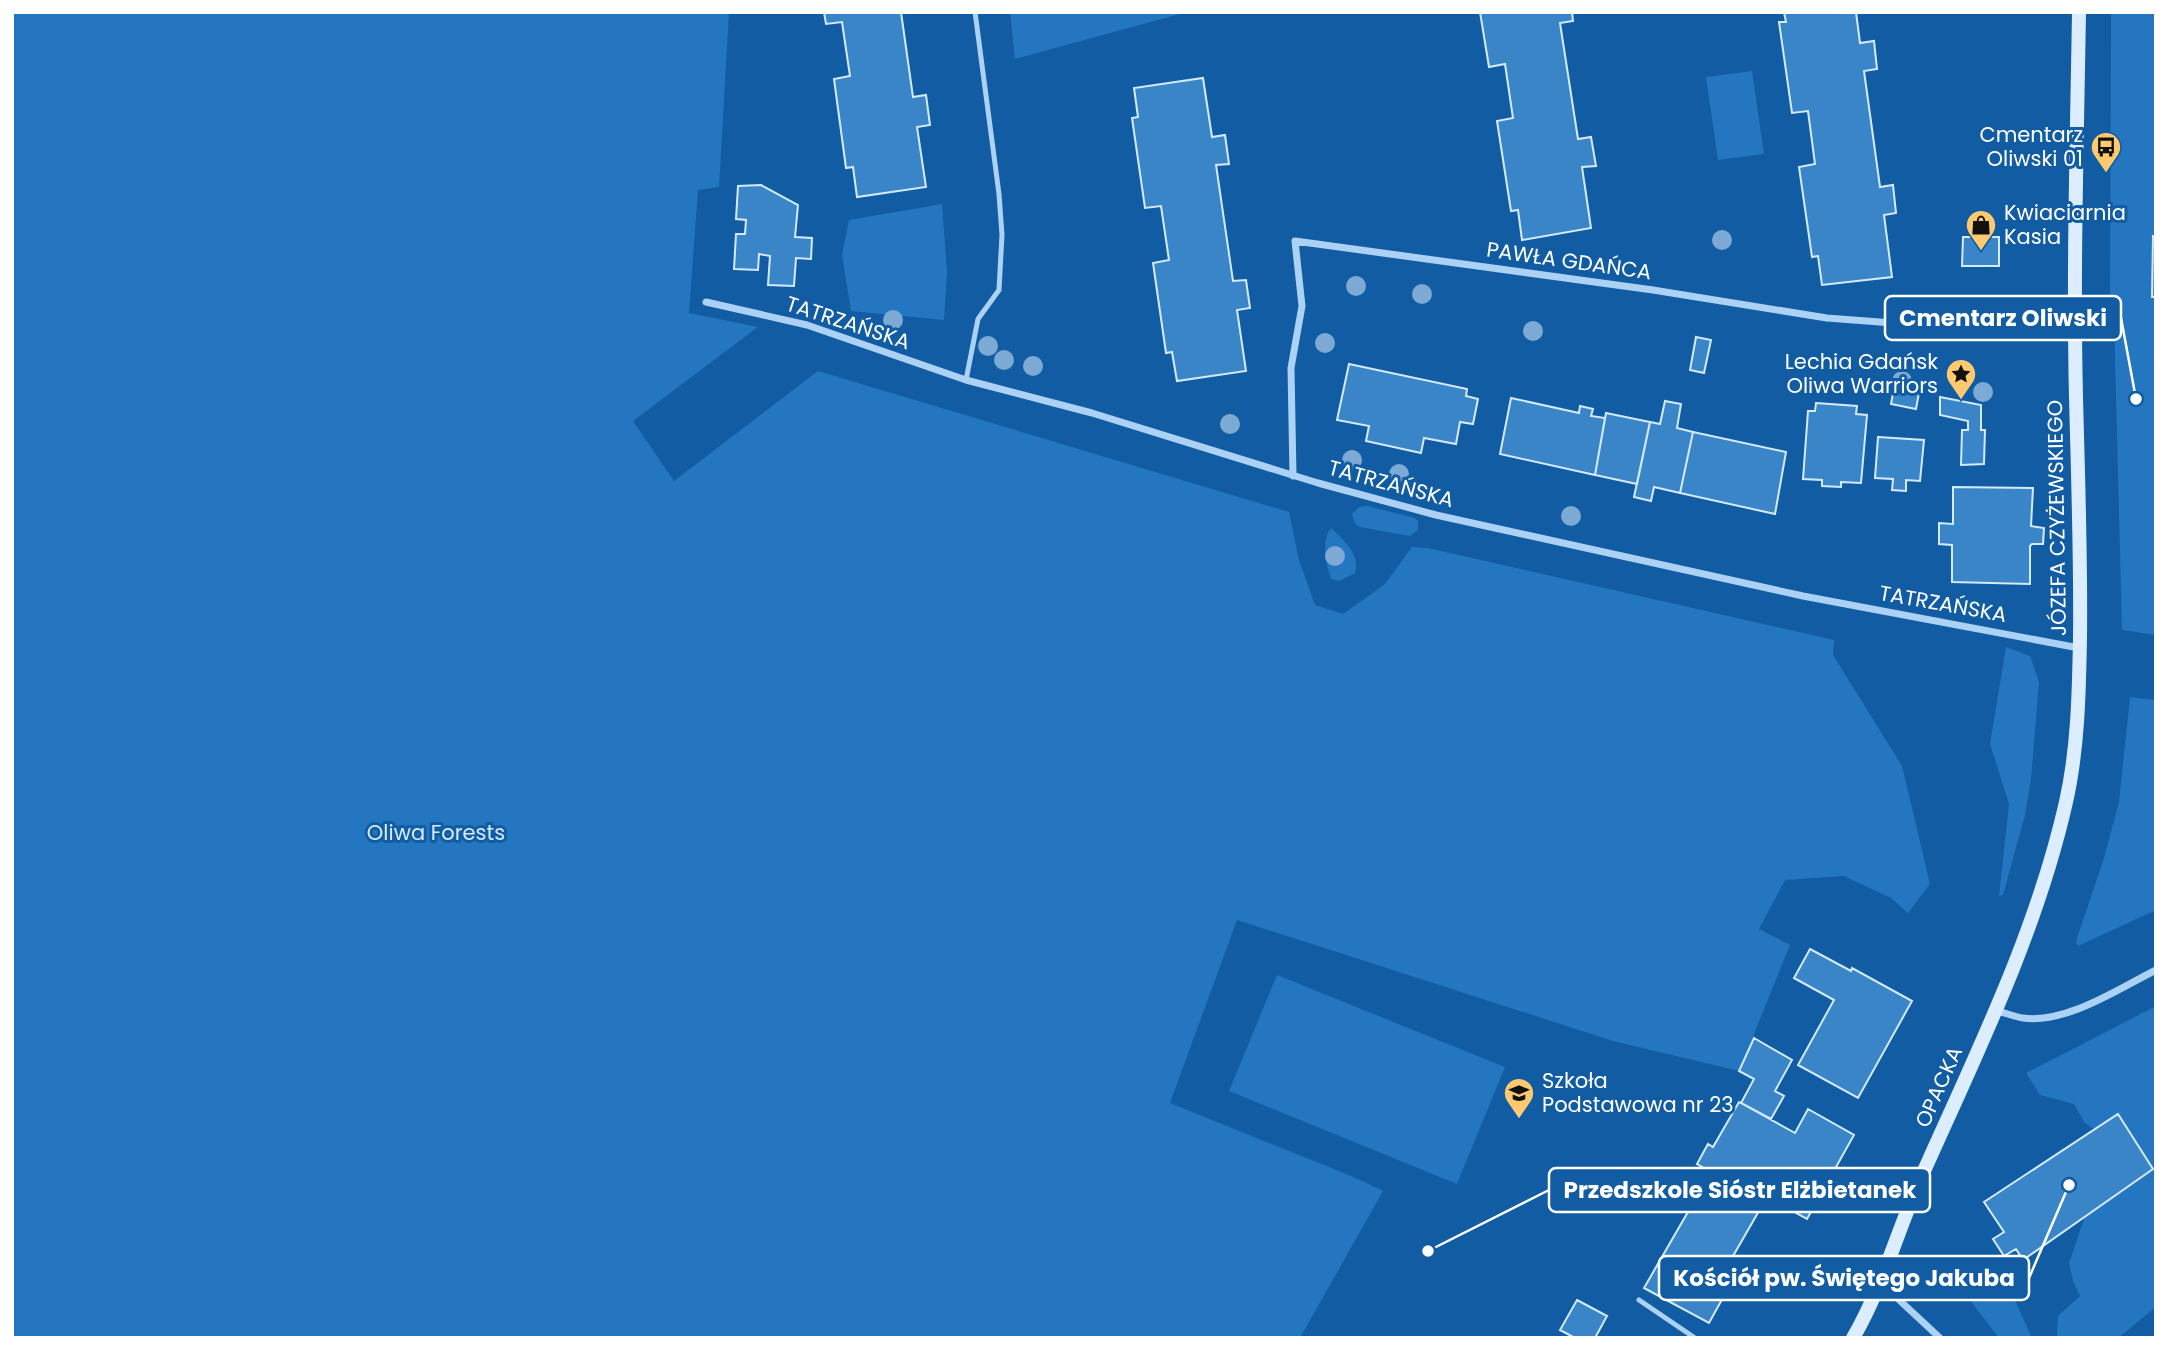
<svg xmlns="http://www.w3.org/2000/svg" width="2168" height="1350" font-family="Poppins,sans-serif">
	<style>
		.green { fill: #2476c0 }
		.building { fill: #3a85c8; stroke: #d4eafe; stroke-width: 2 }
		.lines { fill: none; stroke-linecap: round; stroke-linejoin: round }
		.lane { stroke: #abd2f5; stroke-width: 5 }
		.street { stroke: #abd2f5; stroke-width: 7 }
		.secondary { stroke: #dbedfe; stroke-width: 14 }
		.tree { fill: #7caad5 }
		.labels { text-anchor: middle; stroke-width: 6; stroke-linejoin: round; paint-order: stroke }
		.poi-label { font-size: 21px; fill: #fff; stroke: #115ca2; text-anchor: end }
		.street-label { font-size: 21px; fill: #fff; stroke: #115ca2 }
		.park-label { font-size: 21px; fill: #d4eafe; stroke: #115ca2 }
		.leader { fill: none; stroke: #fff; stroke-width: 2.5 }
		.callout-dot { fill: #fff; stroke: #115ca2; stroke-width: 2.5 }
		.callout { fill: #115ca2; stroke: #fff; stroke-width: 2.5 }
		.callout-label { font-size: 23px; text-anchor: middle; font-weight: bold; fill: #fff }
	</style>
	<rect width="100%" height="100%" fill="#115ca2"/>
	<!-- green -->
	<path class="green" d="M12 12H729L719 187 698 190 689 313 758 327 633 421 674 481 818 371 1289 512 1299 560 1315 605 1343 614 1385 584 1412 547 1428 548 1834 640 1833 655 1902 766 1930 884 1908 913 1891 898 1844 876 1785 880 1759 929 1790 945 1739 1071 1613 1041 1237 920 1170 1103 1356 1178 1383 1191 1300 1338H12Z
		M1010 12H1187L1015 59Z
		M2111 12H2156V635L2122 630 2114 317H2110Z
		M1752 71 1764 154 1718 160 1706 77Z
		M942 204 947 272 944 320 851 311 842 255 849 220Z
		M1367 506 1415 518 1418 521V530L1410 536 1360 527 1355 524 1352 514 1359 507Z
		M1331 528C1343 539 1361 555 1355 573L1339 581 1331 579C1326 565 1321 540 1331 528Z
		M2006 647 2030 656 2039 682 2031 779 2025 815 2003 895 1999 896 2009 804 1990 744Z
		M2130 697 2156 700V910L2078 946 2076 941 2104 858 2119 802Z
		M1277 975 1505 1067 1457 1184 1229 1091Z
		M2156 1006V1307L2118 1338H2057L2058 1316 2080 1296 2073 1281 2069 1263 2085 1216 2153 1168 2118 1115 2095 1130 2084 1122 2074 1104 2040 1095 2026 1073Z
		M2000 1267 2032 1338H1999L1972 1303 1974 1282Z"/>
	<!-- building -->
	<path class="building" d="M824 12H901L913 97 926 95 930 125 917 127 926 187 857 197 853 167 846 168 834 79 850 76 842 22 826 24Z
		M1480 12H1572L1573 21 1560 23 1578 139 1591 137 1596 166 1582 167 1591 228 1522 240 1518 210 1511 211 1497 121 1513 118 1505 64 1489 67Z
		M1784 12H1856L1860 43 1874 41 1877 69 1864 71 1880 187 1893 185 1896 213 1884 215 1892 277 1822 285 1818 256 1812 257 1799 167 1815 164 1808 111 1792 113 1779 22H1786Z
		M1203 78 1212 137 1225 135 1229 164 1216 165 1233 281 1246 280 1250 308 1237 310 1246 371 1177 381 1172 352 1166 353 1153 263 1169 260 1161 206 1145 208 1132 118 1138 117 1134 88Z
		M761 185 798 205 795 237 812 238 811 259 796 258 794 286 768 285 770 256 759 254 758 270 734 269 736 234H745L746 220 736 219 738 186Z
		M2153 236H2156V297H2152Z
		M1963 237H1999V266H1962Z
		M1696 337 1711 340 1704 373 1690 370Z
		M1349 364 1467 389 1466 396 1478 399 1473 424 1460 422 1456 444 1424 438 1421 453 1366 441 1369 426 1337 420Z
		M1894 388 1919 393 1916 409 1891 404Z
		M1940 397 1981 405V430H1985L1984 464 1961 465 1962 430H1968V421L1940 415Z
		M1511 398 1579 413 1580 406 1593 409 1591 416 1605 418 1595 475 1500 454Z
		M1665 401 1681 404 1677 428 1693 432 1680 493 1654 487 1651 501 1634 497 1650 422 1660 424Z
		M1816 403 1857 406 1856 414 1867 415 1861 483 1841 482V487L1822 486V480L1803 479 1808 411H1815Z
		M1606 413 1650 422 1637 484 1595 475Z
		M1693 432 1786 452 1775 514 1680 493Z
		M1878 437 1924 440 1920 481 1906 480V491L1892 490 1893 479 1875 478Z
		M1953 487 2033 488 2031 526 2044 528 2043 544H2032L2030 546V584L1952 582V545L1939 544V523L1953 524Z
		M1810 949 1851 971 1852 968 1912 1001 1858 1098 1798 1065 1834 1000 1794 978Z
		M1754 1038 1792 1060 1775 1091 1784 1096 1771 1119 1741 1103 1754 1079 1739 1071Z
		M1739 1102 1795 1133 1808 1109 1854 1135 1807 1219 1767 1197 1725 1270 1735 1276 1709 1323 1644 1288 1711 1172 1697 1164 1708 1144 1713 1147Z
		M2118 1114 2153 1169 2023 1260 2016 1249 2004 1256 1993 1239 2004 1232 1984 1202Z
		M1577 1300 1607 1316 1595 1338H1575L1560 1330Z"/>
	<g class="lines">
		<!-- lane -->
		<path class="lane" d="M966 380 978 319 999 290 1002 235 999 194 975 12
			M1639 1300 1695 1338"/>
		<!-- street -->
		<path class="street" d="M706 302 807 325 966 380 1092 413 1318 483 1436 515 1803 596 2079 648
			M1293 476 1291 368 1302 306 1295 241 1653 290 1827 318 1945 327 2074 324
			M1997 1011C2006 1013 2015 1017 2023 1018 2066 1024 2118 989 2156 970
			M1881 1283 1940 1338"/>
		<!-- secondary -->
		<path class="secondary" d="M1853 1338C1882 1288 1897 1232 1920 1180 1975 1056 2036 935 2066 802 2078 749 2079 692 2080 638 2081 558 2078 477 2076 397 2073 269 2077 141 2079 12"/>
	</g>
	<!-- trees -->
	<g class="tree">
		<circle cx="1722" cy="240" r="10"/>
		<circle cx="1356" cy="286" r="10"/>
		<circle cx="1422" cy="294" r="10"/>
		<circle cx="893" cy="320" r="10"/>
		<circle cx="1533" cy="331" r="10"/>
		<circle cx="1325" cy="343" r="10"/>
		<circle cx="988" cy="346" r="10"/>
		<circle cx="1004" cy="360" r="10"/>
		<circle cx="1033" cy="366" r="10"/>
		<circle cx="1902" cy="381" r="10"/>
		<circle cx="1983" cy="392" r="10"/>
		<circle cx="1230" cy="424" r="10"/>
		<circle cx="1352" cy="460" r="10"/>
		<circle cx="1399" cy="474" r="10"/>
		<circle cx="1571" cy="516" r="10"/>
		<circle cx="1335" cy="556" r="10"/>
	</g>
	<!-- icons -->
	<defs>
		<g id="bus-pin" transform="scale(1.575)"><path d="M0 17L-7.5 6A9.5 9.5 0 1 1 7.5 6Z" fill="#ffca6f" stroke="#115ca2"/><path d="M-5-6H5V4H4V6H2V4H-2V6H-4V4H-5ZM-3.5-4V0h7V-4ZM-3.5 1.2v1.5H-2V1.2ZM2 1.2v1.5H3.5V1.2Z" fill="#111"/></g>
		<g id="shop-pin" transform="scale(1.575)"><path d="M0 17L-7.5 6A9.5 9.5 0 1 1 7.5 6Z" fill="#ffca6f" stroke="#115ca2"/><path d="M-5-2.5h2.3a2.7 3.5 0 0 1 5.4 0H5L5.5 6h-11ZM-1.5-2.5h3a1.5 2.3 0 0 0-3 0Z" fill="#111"/></g>
		<g id="sight-pin" transform="scale(1.575)"><path d="M0 17L-7.5 6A9.5 9.5 0 1 1 7.5 6Z" fill="#ffca6f" stroke="#115ca2"/><path d="M0-6L1.8-2.2L6-1.7L2.9 1.2L3.7 5.4L0 3.3L-3.7 5.4L-2.9 1.2L-6-1.7L-1.8-2.2Z" fill="#111"/></g>
		<g id="school-pin" transform="scale(1.575)"><path d="M0 17L-7.5 6A9.5 9.5 0 1 1 7.5 6Z" fill="#ffca6f" stroke="#115ca2"/><path d="M0-5L7-2L0 1L-7-2ZM-4 1L0 2.5L4 1V4Q0 6-4 4Z" fill="#111"/></g>
	</defs>
	<g fill-rule="evenodd">
		<use href="#bus-pin" x="2106" y="147"/>
		<use href="#shop-pin" x="1981" y="225"/>
		<use href="#sight-pin" x="1961" y="374"/>
		<use href="#school-pin" x="1519" y="1093"/>
	</g>
	<g class="labels">
		<!-- poi labels -->
		<g class="poi-label">
			<text x="2083" y="142">Cmentarz<tspan x="2083" dy="24">Oliwski 01</tspan></text>
			<text x="2004" y="220" text-anchor="start">Kwiaciarnia<tspan x="2004" dy="24">Kasia</tspan></text>
			<text x="1938" y="369">Lechia Gdańsk<tspan x="1938" dy="24">Oliwa Warriors</tspan></text>
			<text x="1542" y="1088" text-anchor="start">Szkoła<tspan x="1542" dy="24">Podstawowa nr 23</tspan></text>
		</g>
		<!-- street labels -->
		<g class="street-label">
			<text transform="translate(1569 261) rotate(8)" y="7">PAWŁA GDAŃCA</text>
			<text transform="translate(848 323) rotate(18)" y="7">TATRZAŃSKA</text>
			<text transform="translate(1391 484) rotate(15)" y="7">TATRZAŃSKA</text>
			<text transform="translate(2057 518) rotate(-91)" y="7">JÓZEFA CZYŻEWSKIEGO</text>
			<text transform="translate(1943 604) rotate(10)" y="7">TATRZAŃSKA</text>
			<text transform="translate(1939 1087) rotate(-66)" y="7">OPACKA</text>
		</g>
		<!-- park labels -->
		<g class="park-label">
			<text x="436" y="840">Oliwa Forests</text>
		</g>
	</g>
	<!-- callouts -->
	<path class="leader" d="M2136 399L2121 318M1428 1251L1549 1190M2069 1185L2029 1278"/>
	<g class="callout-dot">
		<circle cx="2136" cy="399" r="7"/>
		<circle cx="1428" cy="1251" r="7"/>
		<circle cx="2069" cy="1185" r="7"/>
	</g>
	<g class="callout">
		<rect x="1885" y="296" width="236" height="44" rx="7"/>
		<rect x="1549" y="1168" width="381" height="44" rx="7"/>
		<rect x="1659" y="1256" width="370" height="44" rx="7"/>
	</g>
	<g class="callout-label">
		<text x="2003" y="326">Cmentarz Oliwski</text>
		<text x="1740" y="1198">Przedszkole Sióstr Elżbietanek</text>
		<text x="1844" y="1286">Kościół pw. Świętego Jakuba</text>
	</g>
	<!-- border -->
	<rect width="2168" height="1350" fill="none" stroke="#ffffff" stroke-width="28"/>
</svg>
